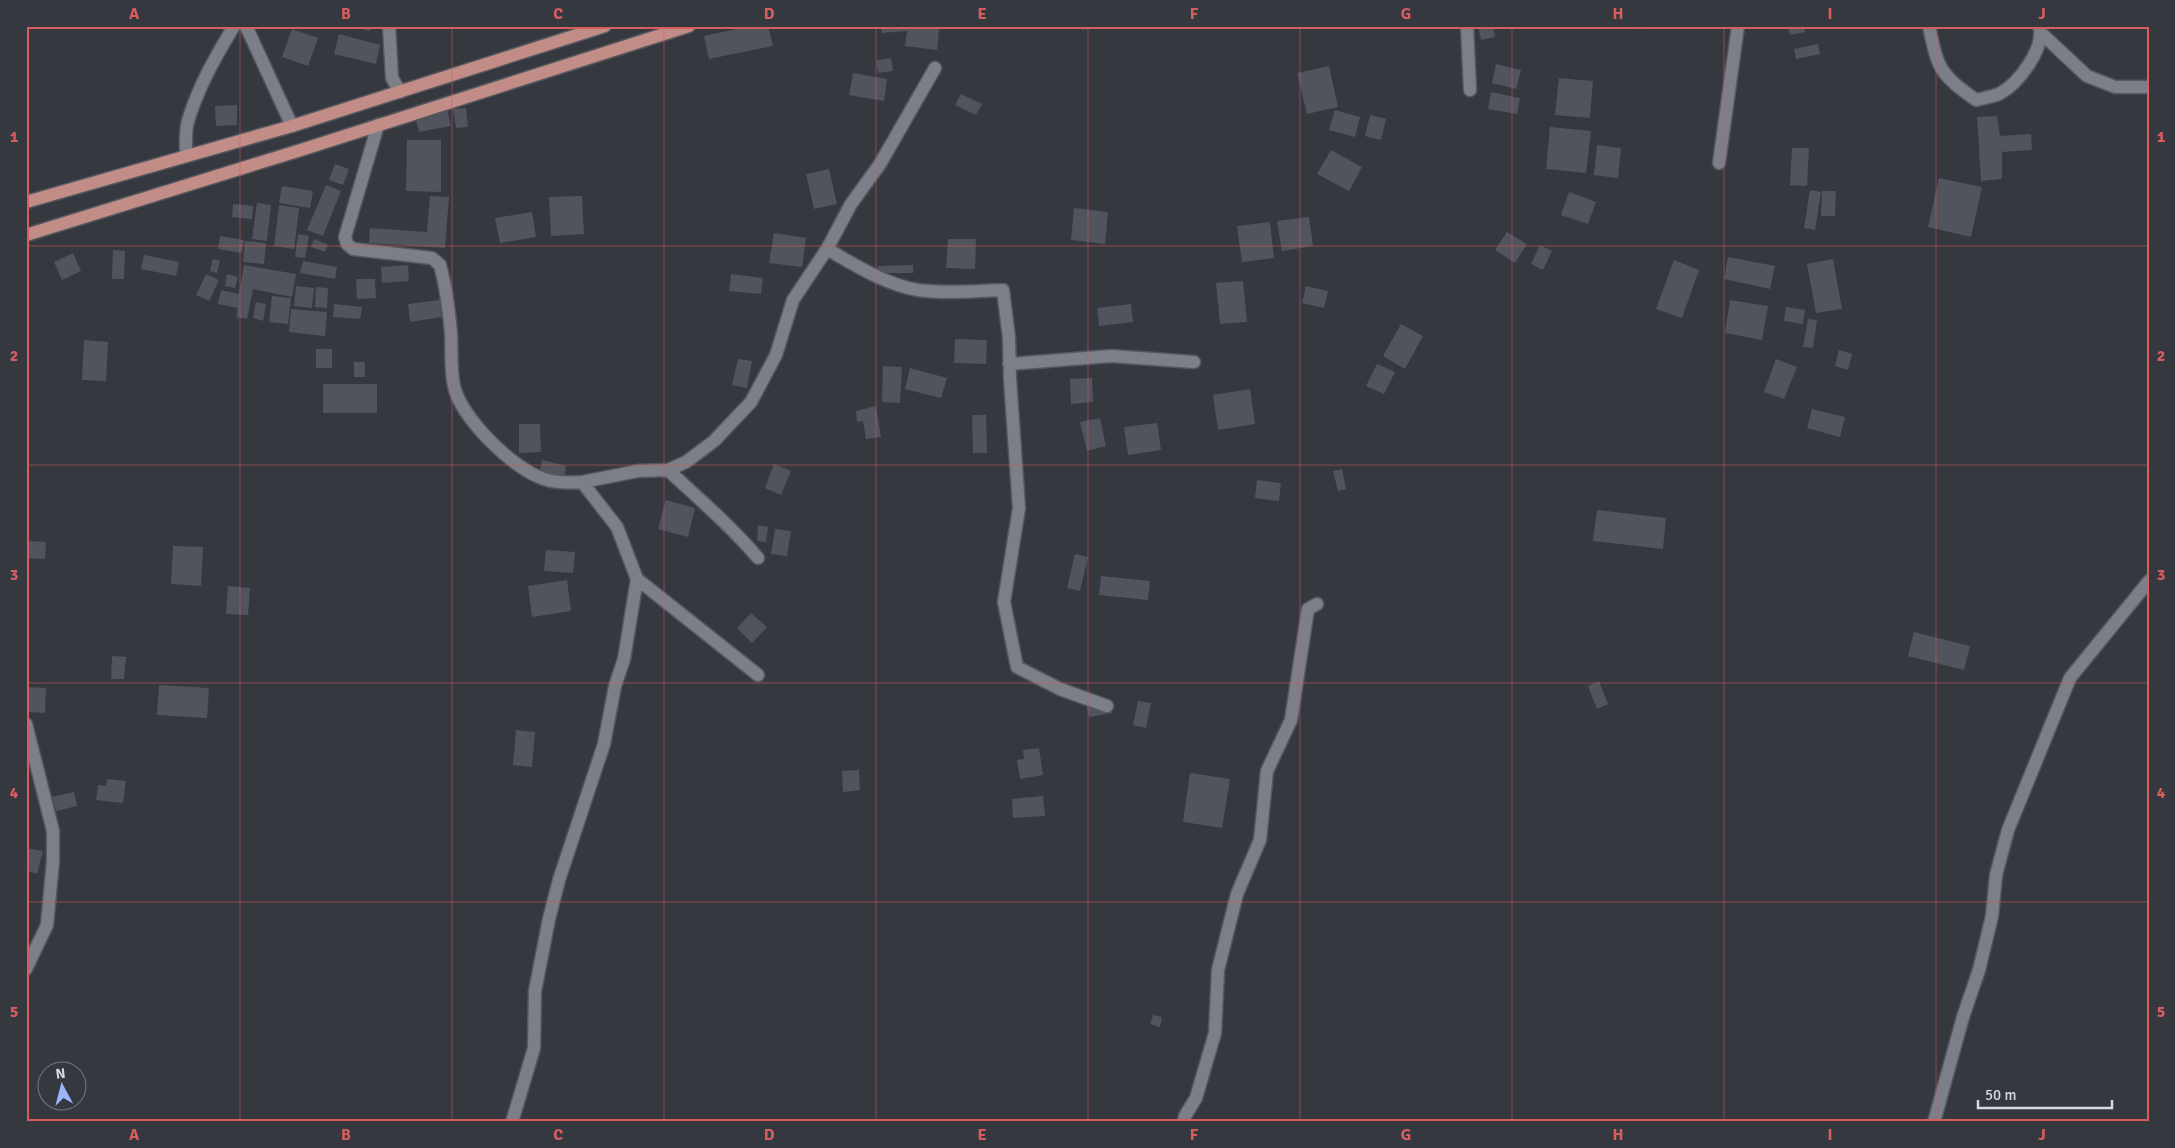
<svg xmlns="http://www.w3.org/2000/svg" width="2175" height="1148" font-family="Signika,sans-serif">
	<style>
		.building { fill: #51545c }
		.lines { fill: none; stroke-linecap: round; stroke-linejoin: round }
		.minor-casing { stroke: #54575e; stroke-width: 15 }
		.primary-casing { stroke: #54575e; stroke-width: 15 }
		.minor { stroke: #7c7f88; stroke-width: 12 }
		.primary { stroke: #c28d86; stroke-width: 12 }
		.grid { fill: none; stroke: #d75d5f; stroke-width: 1; stroke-opacity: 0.55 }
		.neatline { fill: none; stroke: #d75d5f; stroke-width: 2 }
		.grid-label { font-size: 16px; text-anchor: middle; font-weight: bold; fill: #d75d5f }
	</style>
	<rect width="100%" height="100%" fill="#35383f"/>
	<!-- building -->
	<path class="building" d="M268 26H280V29Z
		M348 26H371L370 31Z
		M750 26H768L773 46 709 59 704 36Z
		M881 26 939 29 937 50 905 46 907 31 882 33Z
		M1071 26H1085L1084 30Z
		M1478 26H1493L1495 37 1481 40Z
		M1638 26H1653V27L1639 30Z
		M1788 26H1803L1805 32 1790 35Z
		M292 29 318 38 308 66 282 57Z
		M339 34 380 45 376 64 334 54Z
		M1818 44 1820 54 1796 59 1794 49Z
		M891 58 893 71 878 73 876 60Z
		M1496 64 1521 70 1516 89 1492 83Z
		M1329 66 1338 107 1307 114 1297 73Z
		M853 73 887 79 884 101 849 95Z
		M1559 78 1593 81 1590 118 1555 115Z
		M1491 92 1520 98 1517 114 1488 109Z
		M961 94 982 104 976 115 955 105Z
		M237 105V125L216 126 215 106Z
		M466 108 468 127 456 128 453 109Z
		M447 109 451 126 419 132 415 116Z
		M1335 110 1360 117 1355 137 1329 130Z
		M1370 115 1386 119 1381 140 1365 136Z
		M1997 116 2000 136 2031 134 2032 150 2002 152V179L1981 181 1977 117Z
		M1550 127 1591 131 1586 173 1546 169Z
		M407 140H441V192L406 191Z
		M1597 145 1621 148 1618 178 1594 175Z
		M1792 148H1809L1807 186 1790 185Z
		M1331 150 1362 167 1349 191 1317 174Z
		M335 164 349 169 343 185 329 180Z
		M829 169 837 204 814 209 806 174Z
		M1939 178 1982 187 1971 237 1928 227Z
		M326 185 341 191 323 236 307 230Z
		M282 186 313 191 310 208 279 203Z
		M1810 190 1821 192 1815 230 1804 228Z
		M1822 191H1836L1835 216H1821Z
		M1569 192 1596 202 1588 224 1561 215Z
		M430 196 449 197 445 248 369 243 370 228 427 232Z
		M582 196 584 234 551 236 549 197Z
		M257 203 271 205 267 241 252 239Z
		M233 204 253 206 252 219 232 217Z
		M279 205 299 208 294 249 274 246Z
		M1074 208 1108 212 1105 244 1071 240Z
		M532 212 536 237 500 243 495 218Z
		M1309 217 1313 246 1282 251 1277 221Z
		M1270 222 1274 258 1242 262 1237 226Z
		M1507 232 1527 244 1515 263 1495 250Z
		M774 233 806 238 802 267 769 263Z
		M298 234 309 236 305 258 295 257Z
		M220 236 244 240 242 253 218 249Z
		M314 239 328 245 325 252 311 247Z
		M948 239H976L975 269 946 268Z
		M245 241 266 243 264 264 243 262Z
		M1540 245 1552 251 1543 270 1531 264Z
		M113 250 125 251 124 279H112Z
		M73 253 81 271 62 280 54 262Z
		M144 255 179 262 176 276 141 269Z
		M1728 257 1775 266 1770 289 1724 279Z
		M213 259 220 261 217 273 210 271Z
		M1833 259 1842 309 1816 313 1807 264Z
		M1674 260 1699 270 1682 318 1656 309Z
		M303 261 337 267 335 279 300 273Z
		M244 265 296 274 292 297 253 289 247 319 236 317 238 308 218 304 221 290 239 294Z
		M408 265 409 281 382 283 381 267Z
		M913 265V273H878V266Z
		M206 274 219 280 209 301 196 295Z
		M227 274 238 277 235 288 225 286Z
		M731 274 763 278 761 294 729 291Z
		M356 279H375L376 298 357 299Z
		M1243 281 1247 322 1220 324 1216 283Z
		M296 286 314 288 312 308 294 306Z
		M1306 286 1328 291 1324 308 1302 303Z
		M316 287 328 288 327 308 315 307Z
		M272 296 291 298 288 324 269 322Z
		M440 300 442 317 410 322 408 304Z
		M1730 300 1768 306 1762 340 1725 333Z
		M256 302 266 304 263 321 253 318Z
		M334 304 362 307 360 319 333 317Z
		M1131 304 1133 322 1099 326 1097 308Z
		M1786 307 1805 310 1803 324 1784 321Z
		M291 309 327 312 325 336 289 332Z
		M1808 319 1817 320 1813 348 1803 347Z
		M1401 324 1423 336 1405 369 1383 356Z
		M955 339 987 340 986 364 954 363Z
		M84 340 108 342 106 381 82 380Z
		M316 349H332V368H316Z
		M1839 350 1852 354 1848 370 1835 366Z
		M738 359 752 361 747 388 732 385Z
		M1776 359 1797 367 1784 399 1764 392Z
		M354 362H365V377H354Z
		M1377 364 1395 372 1384 394 1366 386Z
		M883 366 902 367 900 403 882 402Z
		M910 368 947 378 941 398 905 389Z
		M1092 378 1093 402 1071 404 1070 379Z
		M323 384H377V413H323Z
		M1250 389 1255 424 1218 430 1213 395Z
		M876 406 881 437 866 439 863 421 857 422 856 411Z
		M1812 409 1845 417 1840 437 1807 428Z
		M972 415H986L987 453H973Z
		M1100 418 1106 446 1087 451 1080 422Z
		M1157 423 1161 450 1128 455 1124 427Z
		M519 424H540L541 452 519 453Z
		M542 460 566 466 564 477 540 471Z
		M774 464 791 471 781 495 765 488Z
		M1342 469 1346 489 1338 491 1333 471Z
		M1257 480 1281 483 1279 501 1255 498Z
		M666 500 695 508 688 537 658 529Z
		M1597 510 1666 518 1663 549 1593 541Z
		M758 525 768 527 766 542 757 541Z
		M775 529 791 531 787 556 771 554Z
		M26 541 46 542 45 559 26 558Z
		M173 546 203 547 201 586 171 584Z
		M546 550 575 552 573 573 544 571Z
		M1075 554 1088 557 1080 591 1067 588Z
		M1101 576 1150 581 1148 600 1099 595Z
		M567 580 571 611 532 617 528 586Z
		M228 586 250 588 248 615 226 614Z
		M751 613 767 627 752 643 737 628Z
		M1914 632 1970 646 1964 670 1908 656Z
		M112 656 126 657 124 679H111Z
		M1599 681 1608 704 1597 709 1588 686Z
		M159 685 209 688 207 718 157 715Z
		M26 687 46 688 45 713 26 712Z
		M1109 699 1112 713 1089 717 1086 702Z
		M1138 701 1151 703 1146 728 1133 725Z
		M516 730 535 732 532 767 513 765Z
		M1039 748 1043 775 1020 779 1017 760 1024 759 1023 750Z
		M859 770 860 790 843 792 842 771Z
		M1190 773 1230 779 1222 828 1183 822Z
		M107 779 126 781 123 803 96 800 98 785 106 786Z
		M74 792 77 806 56 811 52 797Z
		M1043 796 1045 816 1013 818 1012 799Z
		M27 848 43 851 37 874 26 870Z
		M1153 1015 1162 1017 1160 1027 1150 1024Z"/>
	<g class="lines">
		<!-- minor casing -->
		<g class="minor-casing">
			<path id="minor" d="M246 26 292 126
				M389 26 392 78 400 92
				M1467 26 1470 90
				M1929 26C1938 70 1940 74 1976 100 1983 98 1992 97 1999 94 2018 84 2046 48 2039 26
				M2041 33 2087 76 2115 87H2149
				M378 125 345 237 347 244 353 249 432 258 440 265C446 287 449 311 451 333 452 350 450 369 454 386 461 418 513 469 544 479 556 483 569 483 582 482L617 527 637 579 624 659 615 686 604 744 559 880 549 919 535 991 534 1048 512 1122
				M186 155C186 144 185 131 188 121 198 87 216 56 234 26
				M1719 163 1738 26
				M827 249C855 265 886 285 918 290 946 294 976 291 1003 290L1009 338 1010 379 1019 508 1004 602 1017 667 1060 689 1107 706
				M1009 364 1111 356 1194 362
				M668 470C699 499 731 526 758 558
				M582 482 638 471 668 470 686 462 714 441 751 402 776 355 793 300 827 249 851 204 880 164 935 68
				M637 579 758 675
				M26 724 53 831V861L47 925 26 969
				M1184 1122 1185 1116 1196 1098 1215 1033 1218 970 1237 894 1260 840 1267 771 1291 720 1308 609 1317 604
				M1934 1122 1963 1017 1979 970 1992 916 1996 875 2008 830 2070 678 2149 581"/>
		</g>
		<!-- primary casing -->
		<g class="primary-casing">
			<path id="primary" d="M26 202 292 126 605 26
				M26 235 304 149 689 26"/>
		</g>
		<!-- minor -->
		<use href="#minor" class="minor"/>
		<!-- primary -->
		<use href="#primary" class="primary"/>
	</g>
	<!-- grid -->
	<path class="grid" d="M240 26V1122M452 26V1122M664 26V1122M876 26V1122M1088 26V1122M1300 26V1122M1512 26V1122M1724 26V1122M1936 26V1122M26 246H2149M26 465H2149M26 683H2149M26 902H2149"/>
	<!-- border -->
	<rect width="2175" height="1148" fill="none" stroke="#35383f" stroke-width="55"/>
	<!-- north arrow -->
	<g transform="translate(62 1086) rotate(353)"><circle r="24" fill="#35383f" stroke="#76797f"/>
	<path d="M0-4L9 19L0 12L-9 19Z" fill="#9eb3fd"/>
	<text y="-8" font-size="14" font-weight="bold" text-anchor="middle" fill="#d8dadf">N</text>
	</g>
	<!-- scale -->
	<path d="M1978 1100v8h134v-8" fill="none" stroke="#d8dadf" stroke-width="2.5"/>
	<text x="1985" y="1100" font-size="15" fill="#d8dadf" stroke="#35383f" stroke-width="4" paint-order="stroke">50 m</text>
	<rect x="28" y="28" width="2120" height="1092" class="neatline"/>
	<g class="grid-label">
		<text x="134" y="19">A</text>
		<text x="346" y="19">B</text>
		<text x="558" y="19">C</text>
		<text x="769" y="19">D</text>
		<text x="982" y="19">E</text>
		<text x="1194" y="19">F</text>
		<text x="1406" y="19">G</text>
		<text x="1618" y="19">H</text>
		<text x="1830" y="19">I</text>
		<text x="2042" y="19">J</text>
		<text x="14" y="142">1</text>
		<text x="2161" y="142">1</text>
		<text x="14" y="361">2</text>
		<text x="2161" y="361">2</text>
		<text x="14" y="580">3</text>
		<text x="2161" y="580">3</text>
		<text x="14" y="798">4</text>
		<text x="2161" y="798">4</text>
		<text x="14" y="1017">5</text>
		<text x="2161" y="1017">5</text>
		<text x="134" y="1140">A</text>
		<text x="346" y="1140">B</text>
		<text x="558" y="1140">C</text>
		<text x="769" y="1140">D</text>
		<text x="982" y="1140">E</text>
		<text x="1194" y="1140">F</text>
		<text x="1406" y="1140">G</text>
		<text x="1618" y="1140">H</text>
		<text x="1830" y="1140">I</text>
		<text x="2042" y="1140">J</text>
	</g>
</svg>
